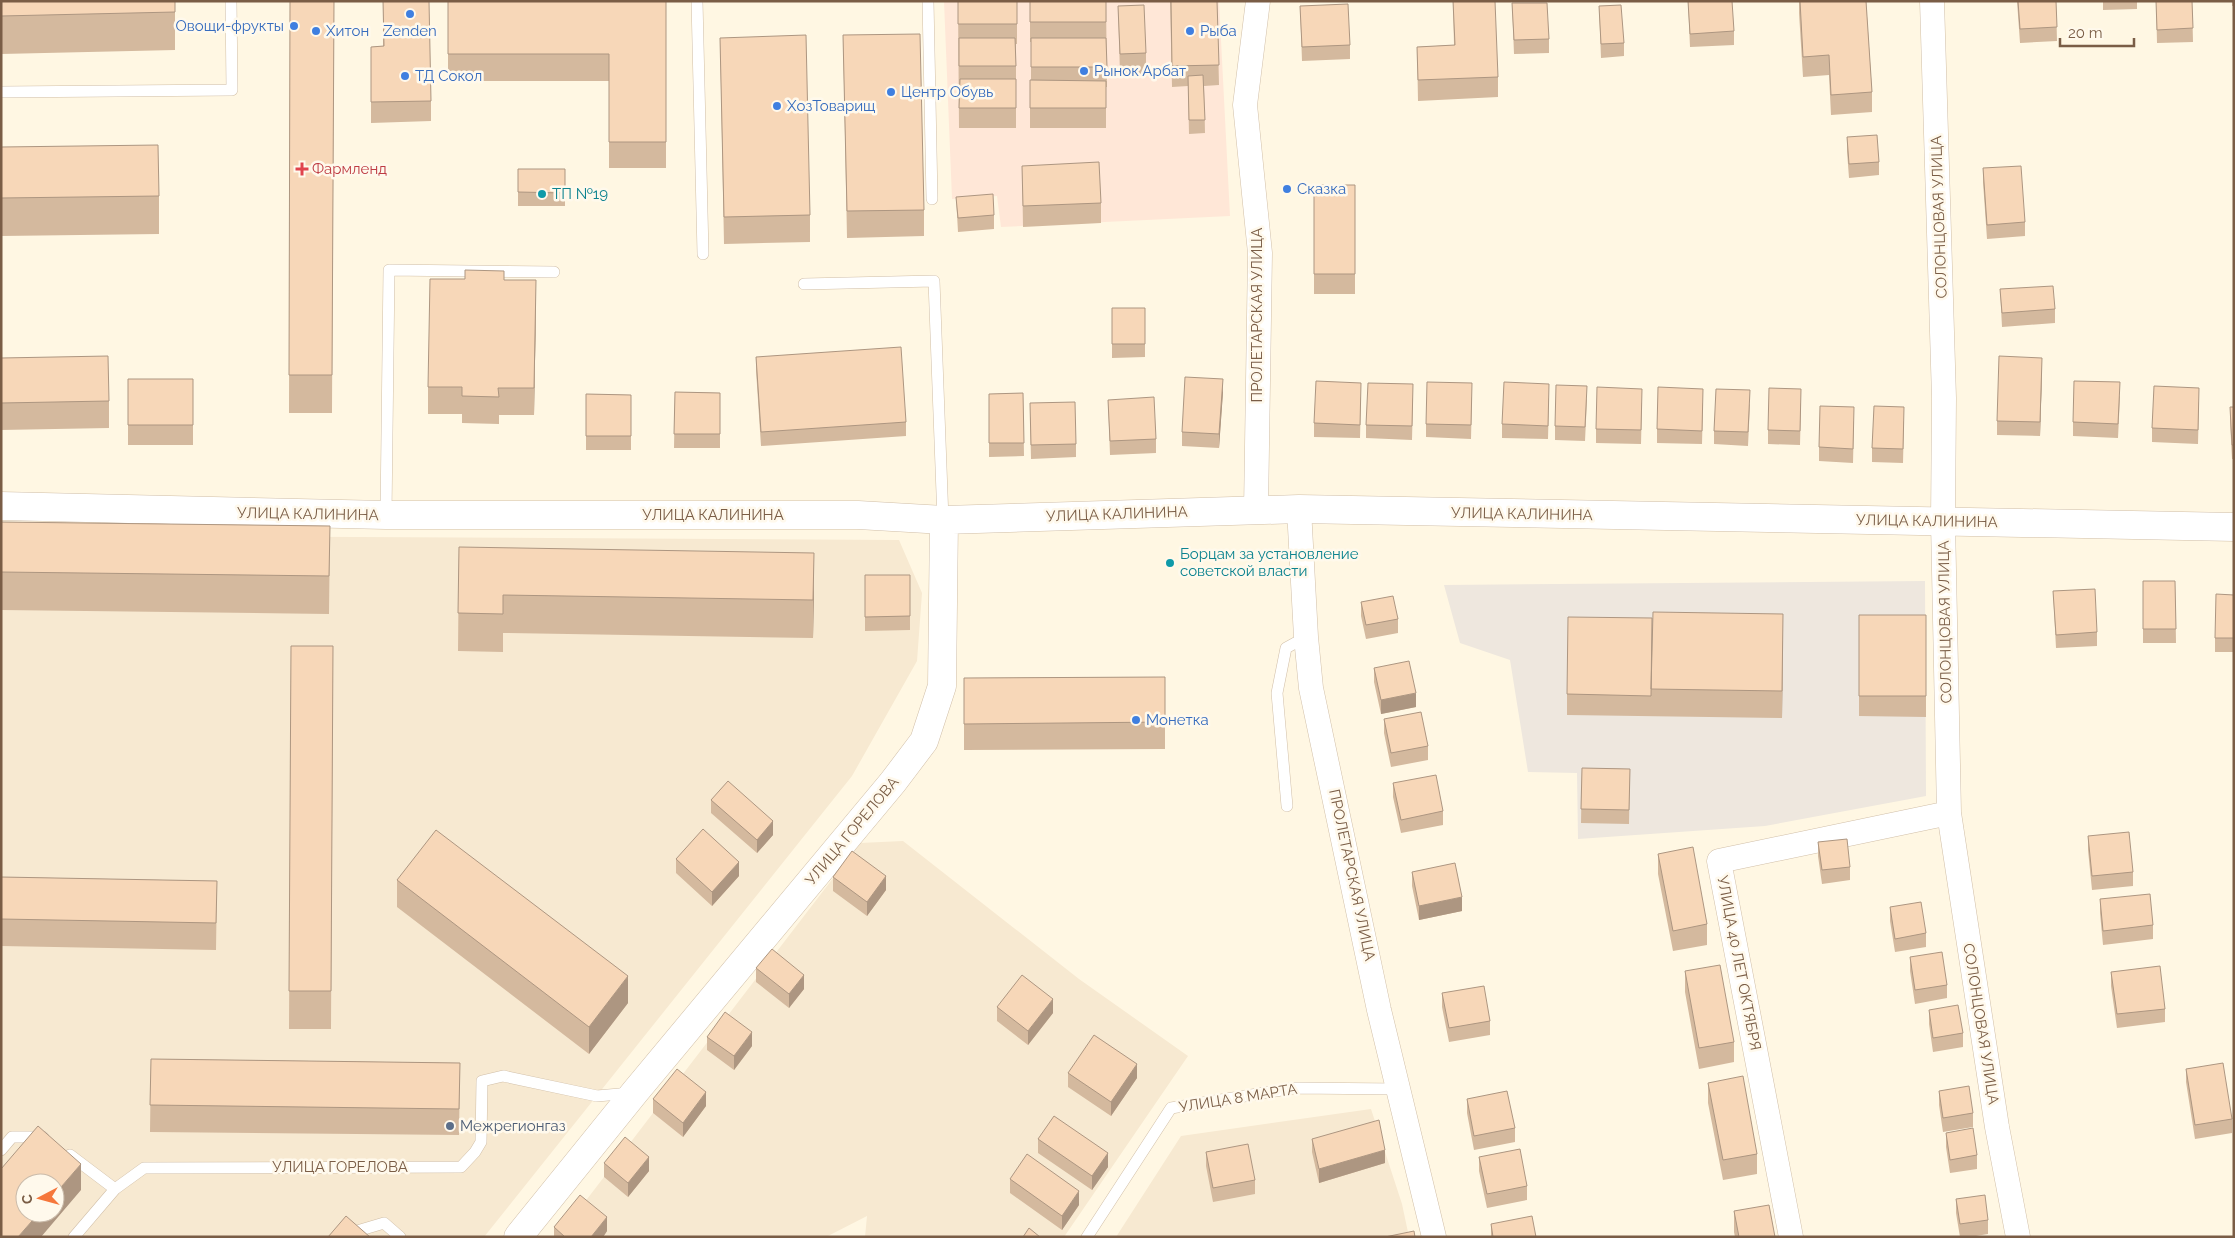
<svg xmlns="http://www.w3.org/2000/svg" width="2235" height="1238" font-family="Raleway,sans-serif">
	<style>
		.residential { fill: #f7e9d1; fill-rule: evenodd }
		.commercial { fill: #ffe7d7 }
		.industrial { fill: #eee7de }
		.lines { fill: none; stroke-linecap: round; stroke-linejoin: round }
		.service-casing { stroke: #d1bfa8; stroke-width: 12 }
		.minor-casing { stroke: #d1bfa8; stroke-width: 25 }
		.tertiary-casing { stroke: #d1bfa8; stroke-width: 29 }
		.service { stroke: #fff; stroke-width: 11 }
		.minor { stroke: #fff; stroke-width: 24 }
		.tertiary { stroke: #fff; stroke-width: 28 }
		.wall { fill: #d4b99e }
		.shaded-wall { fill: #ad9681 }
		.building { fill: #f7d7b8; stroke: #ad9681 }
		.shop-dot { fill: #3f7fe0; stroke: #fff9ec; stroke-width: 2 }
		.health-dot { fill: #e0444e; stroke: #fff9ec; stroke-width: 2 }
		.culture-dot { fill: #0f9aa8; stroke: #fff9ec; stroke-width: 2 }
		.service-dot { fill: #5c6f8a; stroke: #fff9ec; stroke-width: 2 }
		.labels { text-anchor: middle; stroke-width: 5; stroke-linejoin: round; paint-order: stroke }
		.shop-label { font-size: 15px; fill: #366cbe; stroke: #fff9ec; text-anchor: start }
		.health-label { font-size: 15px; fill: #be3a42; stroke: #fff9ec; text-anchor: start }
		.culture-label { font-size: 15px; fill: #0d838f; stroke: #fff9ec; text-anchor: start }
		.street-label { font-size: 15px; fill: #7a5d46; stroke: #fff9ec }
		.service-label { font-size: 15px; fill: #4e5e75; stroke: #fff9ec; text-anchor: start }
	</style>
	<rect width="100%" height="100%" fill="#fff7e3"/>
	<!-- residential -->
	<path class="residential" d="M1 535 899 540 922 593 917 661 852 776 484 1237H1ZM25 1183H55V1213H25Z
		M903 841 1079 979 1188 1056 1064 1237H865L867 1216 826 1237H558L860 843Z
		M1371 1109 1402 1204 1409 1237H1116L1181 1136Z"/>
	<!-- commercial -->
	<path class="commercial" d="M944 1H1219L1230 216 1001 227 997 196 952 199Z"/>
	<!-- industrial -->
	<path class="industrial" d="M1925 581 1926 796 1765 826 1578 839 1577 773 1528 772 1510 660 1460 643 1444 585Z"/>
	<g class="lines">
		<!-- service casing -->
		<g class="service-casing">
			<path id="service" d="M697 1 703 254
				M928 1 932 199
				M1 92 232 90 231 1
				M804 284 934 281 943 520
				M386 515 389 270 554 272
				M1287 806 1277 693 1286 648 1306 637
				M1 1150 12 1137H43
				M70 1155 115 1189 144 1168 461 1167 475 1152 481 1142 482 1081 503 1076 597 1096 631 1093
				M74 1237 115 1189
				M337 1237 384 1223 400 1237
				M1087 1237 1171 1108 1294 1088 1398 1089"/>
		</g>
		<!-- minor casing -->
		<g class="minor-casing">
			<path id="minor" d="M1932 1 1944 398 1943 522 1949 813 1997 1127 2018 1237
				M1299 509 1306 637 1311 688 1379 1010 1434 1237
				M1256 510 1260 253 1245 105 1258 1
				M1791 1237 1719 861 1949 813"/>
		</g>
		<!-- tertiary casing -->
		<g class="tertiary-casing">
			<path id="tertiary" d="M1 506 386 515H858L944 520 1299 509 2234 527
				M518 1237 635 1092 893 782 924 741 942 686 944 520"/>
		</g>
		<!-- service -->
		<use href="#service" class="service"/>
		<!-- minor -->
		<use href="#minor" class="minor"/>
		<!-- tertiary -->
		<use href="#tertiary" class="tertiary"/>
	</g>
	<!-- wall -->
	<path class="wall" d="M1 1H175V50L1 54Z
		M290 1H334L332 413H289Z
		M383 1 431 101V121L371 123V47L383 46Z
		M448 1H666V168H609V81H448Z
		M958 1H1017V44H1016V128H959Z
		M1030 1H1106L1107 87H1106V128H1030V80H1031V42H1030Z
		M1170 1H1217L1219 85 1204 86 1205 133 1189 134 1188 86 1172 87Z
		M1453 1 1498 77V97L1418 101 1417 47 1454 45Z
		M1688 1 1734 31V45L1690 47Z
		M1799 1H1866L1872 92V112L1831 115 1829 75 1803 77 1799 13Z
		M2017 1H2056L2057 41 2020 43Z
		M2103 1H2137V9L2103 10Z
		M2156 1H2192L2193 42 2157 43Z
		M2232 1H2234V6H2232Z
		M1512 3 1549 39V53L1514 54Z
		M1118 6 1146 53V74H1120Z
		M1300 6 1350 45V59L1302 61Z
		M1599 6 1624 43V56L1601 58Z
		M843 35 924 210V236L847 238Z
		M720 38 810 215V242L724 244Z
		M1847 137 1879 162V175L1849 178 1847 151Z
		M1 147 159 196V234L1 236Z
		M1022 166 1101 203V223L1023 227Z
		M1983 168 2025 222V236L1987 239 1983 182Z
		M518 169H565V206H518Z
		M1314 185H1355V294H1314Z
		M956 197 994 215V229L958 232Z
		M504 280 536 307 534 415H499V424L462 423V414H428V387Z
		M2000 289 2055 309V323L2002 327Z
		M1112 308H1145V357L1112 358Z
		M756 357 906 422V436L761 446 756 370Z
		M1 358 109 401V428L1 430Z
		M2042 372 2040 436 1997 435V421Z
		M128 379H193V445H128Z
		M675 392 720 393V448H674Z
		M1223 392 1219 448 1182 446V432Z
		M1023 393 1024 456 989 457V394Z
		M586 394 631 395V450H586Z
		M2120 396 2118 438 2073 436V422Z
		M1361 397 1360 438 1314 437V423Z
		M1472 397 1471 439 1426 437V424Z
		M1413 398 1412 440 1366 438V425Z
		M1549 398 1548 439 1502 438V424Z
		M1587 399 1585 441 1555 440V426Z
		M1108 400 1156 439V453L1110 455Z
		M2199 402 2198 444 2152 442V428Z
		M1642 403 1641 444 1596 443V429Z
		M1703 403 1702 444 1657 443V429Z
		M1801 403 1800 445 1768 444V430Z
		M1750 404 1748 446 1714 444V431Z
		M2230 407H2234V459H2232L2230 421Z
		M1030 417 1076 444V457L1031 459Z
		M1854 421 1853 463 1819 461V447Z
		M1904 421 1903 463 1872 462V448Z
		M1 522 330 526 329 614 1 610Z
		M459 547 814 591 813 638 503 633V652L458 651Z
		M865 575H910V630L865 631Z
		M2143 581H2175L2176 643H2143Z
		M2053 591 2097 632V646L2056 648Z
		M2234 595V652H2215V638Z
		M1361 602 1398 619V633L1366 639 1361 616Z
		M1859 615H1926V717L1859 716Z
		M1783 641 1782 718 1567 715V694Z
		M291 646H333L331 1029H289Z
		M1374 668 1416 707 1381 714 1374 682Z
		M1165 677V749L964 750V678Z
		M1384 719 1428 746V760L1391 767 1384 733Z
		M1582 768 1630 769 1629 824 1581 823Z
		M1393 783 1443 811V825L1401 833 1393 797Z
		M711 800 773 835 757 853 711 813Z
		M2088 836 2133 872V886L2092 890 2088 850Z
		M1818 842 1850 867V880L1822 884 1818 856Z
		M1658 854 1707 924V945L1673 951 1658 874Z
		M676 859 739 876 712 906 676 873Z
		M1412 872 1462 911 1419 920 1412 886Z
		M1 877 217 881 216 950 1 946Z
		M833 877 886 890 867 916 833 891Z
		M397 880 628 1003 589 1054 397 907Z
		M2100 899 2153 925V939L2103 945 2100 913Z
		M1890 907 1926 933V947L1895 952 1890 921Z
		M1910 957 1947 985V998L1915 1004 1910 971Z
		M756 968 804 989 789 1008 756 982Z
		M1685 971 1734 1042V1062L1699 1069 1685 992Z
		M2111 972 2165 1009V1022L2117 1028 2111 986Z
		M1442 993 1490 1021V1035L1449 1042 1442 1007Z
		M997 1007 1053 1013 1028 1045 997 1021Z
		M1929 1010 1963 1033V1047L1933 1052 1929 1024Z
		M707 1037 752 1046 734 1070 707 1050Z
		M151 1059 460 1063 459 1135 150 1132Z
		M2186 1069 2232 1119V1133L2195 1139 2186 1082Z
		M1068 1073 1137 1078 1111 1116 1068 1087Z
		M1708 1083 1757 1154V1174L1723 1180 1708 1103Z
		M1939 1091 1973 1113V1127L1943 1132 1939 1105Z
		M653 1099 706 1106 683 1137 653 1113Z
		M1467 1099 1515 1128V1142L1474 1150 1467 1113Z
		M1946 1133 1977 1155V1169L1950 1173 1946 1147Z
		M1038 1139 1108 1167 1092 1190 1038 1153Z
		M1312 1139 1385 1163 1319 1183 1312 1152Z
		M1206 1152 1255 1180V1194L1213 1202 1206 1166Z
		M1479 1157 1527 1186V1200L1487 1208 1479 1171Z
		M604 1163 649 1171 628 1197 604 1177Z
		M1010 1179 1079 1205 1062 1230 1010 1193Z
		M1956 1199 1988 1220V1234L1970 1237H1960L1956 1213Z
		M1734 1211 1775 1237H1735L1734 1232Z
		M1491 1224 1536 1237H1491Z
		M554 1227 607 1231 603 1237H554Z"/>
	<!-- shaded-wall -->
	<path class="shaded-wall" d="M536 280V307L534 415V388Z
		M2042 358V372L2040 436V422Z
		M1223 379V392L1219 448V434Z
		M814 553V591L813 638V600Z
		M1783 614V641L1782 718V691Z
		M1416 693V707L1381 714V700Z
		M773 821V835L757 853V840Z
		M739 862V876L712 906V892Z
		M886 876V890L867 916V902Z
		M1462 897V911L1419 920V906Z
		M804 975V989L789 1008V994Z
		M628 976V1003L589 1054V1027Z
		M1053 999V1013L1028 1045V1031Z
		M752 1032V1046L734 1070V1056Z
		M1137 1064V1078L1111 1116V1102Z
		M706 1092V1106L683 1137V1123Z
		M1385 1150V1163L1319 1183V1169Z
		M1108 1153V1167L1092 1190V1176Z
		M649 1157V1171L628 1197V1183Z
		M81 1164V1190L41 1237H18L39 1213H55V1194Z
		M1079 1191V1205L1062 1230V1216Z
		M607 1217V1231L603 1237H591Z"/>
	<!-- building -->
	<path class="building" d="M1 1H175V12L1 16Z
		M290 1H334L332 375H289Z
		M383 1H429L431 101 371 102V47L384 46Z
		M448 1H666V142H609V54H448Z
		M958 1H1017V24H958Z
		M1030 1H1106V22H1030Z
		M1171 1H1217L1219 65 1172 66Z
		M1453 1H1495L1498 77 1418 80 1417 47 1455 45Z
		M1688 1H1732L1734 31 1690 34Z
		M1800 1H1866L1872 92 1831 95 1829 55 1803 57Z
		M2018 1H2056L2057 27 2020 29Z
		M2156 1H2192L2193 28 2157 30Z
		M1512 3H1547L1549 39 1514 40Z
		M1348 4 1350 45 1302 47 1300 6Z
		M1144 5 1146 53 1120 54 1118 6Z
		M1621 5 1624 43 1601 44 1599 6Z
		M920 34 924 210 847 211 843 35Z
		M806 35 810 215 724 217 720 38Z
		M959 38H1015L1016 66H959Z
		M1031 38H1106L1107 67H1031Z
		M1203 75 1205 120H1189L1188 76Z
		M960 79H1016V108H959Z
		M1030 80 1106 81V108H1030Z
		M1877 135 1879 162 1849 164 1847 137Z
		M158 145 159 196 1 198V147Z
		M1099 162 1101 203 1023 206 1022 166Z
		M2021 166 2025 222 1987 225 1983 168Z
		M518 169H565V193L518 192Z
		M1314 185H1355V274H1314Z
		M993 194 994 215 958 218 956 197Z
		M465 270 504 271V280H536L534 388H498L499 397 462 396V387H428L430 279H465Z
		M2053 286 2055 309 2002 313 2000 289Z
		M1112 308H1145V344H1112Z
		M901 347 906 422 761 432 756 357Z
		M108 356 109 401 1 403V358Z
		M1999 356 2042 358 2040 422 1997 421Z
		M1185 377 1223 379 1219 434 1182 432Z
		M128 379H193V425H128Z
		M1316 381 1361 383 1360 425 1314 423Z
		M2074 381 2120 382 2118 424 2073 422Z
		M1427 382 1472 383 1471 425 1426 424Z
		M1504 382 1549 384 1548 426 1502 424Z
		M1368 383 1413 384 1412 426 1366 425Z
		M1556 385 1587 386 1585 427 1555 426Z
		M2154 386 2199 388 2198 430 2152 428Z
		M1597 387 1642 389 1641 430 1596 429Z
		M1658 387 1703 389 1702 431 1657 429Z
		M1769 388 1801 389 1800 431 1768 430Z
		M1716 389 1750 390 1748 432 1714 431Z
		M675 392 720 393V434H674Z
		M1023 393 1024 443H989V394Z
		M586 394 631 395V436H586Z
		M1154 397 1156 439 1110 441 1108 400Z
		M1075 402 1076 444 1031 445 1030 403Z
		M1820 406 1854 407 1853 449 1819 447Z
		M1874 406 1904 407 1903 449 1872 448Z
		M2230 407H2234V445H2232Z
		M1 522 330 526 329 576 1 572Z
		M459 547 814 553 813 600 503 595V614L458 613Z
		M865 575H910V616L865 617Z
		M2143 581H2175L2176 629H2143Z
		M2095 589 2097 632 2056 635 2053 591Z
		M2216 594 2234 595V638H2215Z
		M1393 596 1398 619 1366 625 1361 602Z
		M1653 612 1783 614 1782 691 1651 689Z
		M1859 615H1926V696H1859Z
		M1568 617 1652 618 1651 696 1567 694Z
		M291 646H333L331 991H289Z
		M1409 661 1416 693 1381 700 1374 668Z
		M1165 677V722L964 724V678Z
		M1421 712 1428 746 1391 753 1384 719Z
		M1582 768 1630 769 1629 810 1581 809Z
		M1436 775 1443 811 1401 820 1393 783Z
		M728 781 773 821 757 840 711 800Z
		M703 829 739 862 712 892 676 859Z
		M436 830 628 976 589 1027 397 880Z
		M2129 832 2133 872 2092 876 2088 836Z
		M1847 839 1850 867 1822 870 1818 842Z
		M1693 847 1707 924 1673 931 1658 854Z
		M852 851 886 876 867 902 833 877Z
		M1455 863 1462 897 1419 906 1412 872Z
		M1 877 217 881 216 923 1 919Z
		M2150 894 2153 925 2103 931 2100 899Z
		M1921 902 1926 933 1895 939 1890 907Z
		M772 949 804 975 789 994 756 968Z
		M1942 952 1947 985 1915 990 1910 957Z
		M1720 965 1734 1042 1699 1048 1685 971Z
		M2160 966 2165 1009 2117 1014 2111 972Z
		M1022 975 1053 999 1028 1031 997 1007Z
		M1484 986 1490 1021 1449 1028 1442 993Z
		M1958 1005 1963 1033 1933 1038 1929 1010Z
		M725 1012 752 1032 734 1056 707 1037Z
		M1094 1035 1137 1064 1111 1102 1068 1073Z
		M151 1059 460 1063 459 1109 150 1105Z
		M2223 1063 2232 1119 2195 1125 2186 1069Z
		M677 1069 706 1092 683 1123 653 1099Z
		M1743 1076 1757 1154 1723 1160 1708 1083Z
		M1969 1086 1973 1113 1943 1118 1939 1091Z
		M1507 1091 1515 1128 1474 1136 1467 1099Z
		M1054 1116 1108 1153 1092 1176 1038 1139Z
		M1379 1120 1385 1150 1319 1169 1312 1139Z
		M38 1126 81 1164 55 1194V1183H25V1213H39L18 1237H1V1169Z
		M1973 1128 1977 1155 1950 1160 1946 1133Z
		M625 1137 649 1157 628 1183 604 1163Z
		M1248 1144 1255 1180 1213 1188 1206 1152Z
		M1520 1149 1527 1186 1487 1194 1479 1157Z
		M1027 1154 1079 1191 1062 1216 1010 1179Z
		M580 1195 607 1217 591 1237H565L554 1227Z
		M1985 1195 1988 1220 1960 1224 1956 1199Z
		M1769 1205 1775 1237H1739L1734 1211Z
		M346 1216 370 1237H328Z
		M1532 1216 1536 1237H1493L1491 1224Z
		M1029 1228 1040 1237H1023Z
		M1414 1231 1415 1237H1385Z"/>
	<!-- markers -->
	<g class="shop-dot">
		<circle cx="410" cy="14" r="5"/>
		<circle cx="294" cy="26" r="5"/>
		<circle cx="316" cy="31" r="5"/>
		<circle cx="1190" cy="31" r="5"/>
		<circle cx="1084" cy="71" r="5"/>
		<circle cx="405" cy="76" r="5"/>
		<circle cx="891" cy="92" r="5"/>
		<circle cx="777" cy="106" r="5"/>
		<circle cx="1287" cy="189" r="5"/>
		<circle cx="1136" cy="720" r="5"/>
	</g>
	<path class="health-dot" d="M299.5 161.5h5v5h5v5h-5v5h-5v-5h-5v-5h5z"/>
	<g class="culture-dot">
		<circle cx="542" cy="194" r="5"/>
		<circle cx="1170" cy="563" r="5"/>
	</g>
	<circle class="service-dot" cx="450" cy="1126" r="5"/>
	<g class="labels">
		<!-- shop labels -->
		<g class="shop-label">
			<text x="284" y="31" text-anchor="end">Овощи-фрукты</text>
			<text x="326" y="36">Хитон</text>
			<text x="410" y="36" text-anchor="middle">Zenden</text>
			<text x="1200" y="36">Рыба</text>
			<text x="1094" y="76">Рынок Арбат</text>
			<text x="415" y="81">ТД Сокол</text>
			<text x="901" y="97">Центр Обувь</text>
			<text x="787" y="111">ХозТоварищ</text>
			<text x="1297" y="194">Сказка</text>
			<text x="1146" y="725">Монетка</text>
		</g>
		<!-- health labels -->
		<g class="health-label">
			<text x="312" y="174">Фармленд</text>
		</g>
		<!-- culture labels -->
		<g class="culture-label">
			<text x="552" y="199">ТП №19</text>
			<text x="1180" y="559">Борцам за установление<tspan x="1180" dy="17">советской власти</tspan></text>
		</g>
		<!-- street labels -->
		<g class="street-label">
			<text transform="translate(1939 217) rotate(-92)" y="5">СОЛОНЦОВАЯ УЛИЦА</text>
			<text transform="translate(1257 315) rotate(-90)" y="5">ПРОЛЕТАРСКАЯ УЛИЦА</text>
			<text transform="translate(308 514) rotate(1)" y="5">УЛИЦА КАЛИНИНА</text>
			<text transform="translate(1117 514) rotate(-2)" y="5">УЛИЦА КАЛИНИНА</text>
			<text transform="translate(1522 514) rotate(1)" y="5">УЛИЦА КАЛИНИНА</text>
			<text x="713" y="520">УЛИЦА КАЛИНИНА</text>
			<text transform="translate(1927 521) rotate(1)" y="5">УЛИЦА КАЛИНИНА</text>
			<text transform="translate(1945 622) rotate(-91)" y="5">СОЛОНЦОВАЯ УЛИЦА</text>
			<text transform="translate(852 831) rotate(-50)" y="5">УЛИЦА ГОРЕЛОВА</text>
			<text transform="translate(1352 875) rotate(78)" y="5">ПРОЛЕТАРСКАЯ УЛИЦА</text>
			<text transform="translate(1739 963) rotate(79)" y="5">УЛИЦА 40 ЛЕТ ОКТЯБРЯ</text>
			<text transform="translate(1981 1024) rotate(81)" y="5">СОЛОНЦОВАЯ УЛИЦА</text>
			<text transform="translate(1238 1098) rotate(-9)" y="5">УЛИЦА 8 МАРТА</text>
			<text x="340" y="1172">УЛИЦА ГОРЕЛОВА</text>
		</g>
		<!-- service labels -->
		<g class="service-label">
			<text x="460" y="1131">Межрегионгаз</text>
		</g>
	</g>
	<!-- border -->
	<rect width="2235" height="1238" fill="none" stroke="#7a5d46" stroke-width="5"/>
	<!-- north arrow -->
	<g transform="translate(40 1198) rotate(264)"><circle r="24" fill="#fff9ec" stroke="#cabbaa"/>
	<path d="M0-4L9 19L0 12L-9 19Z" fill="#f6773b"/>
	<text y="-8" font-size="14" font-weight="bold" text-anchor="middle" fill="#7a5d46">С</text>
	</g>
	<!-- scale -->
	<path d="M2060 38v8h74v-8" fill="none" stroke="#7a5d46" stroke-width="2.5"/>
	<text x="2068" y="38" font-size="15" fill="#7a5d46" stroke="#fff9ec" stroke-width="4" paint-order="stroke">20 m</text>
</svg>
